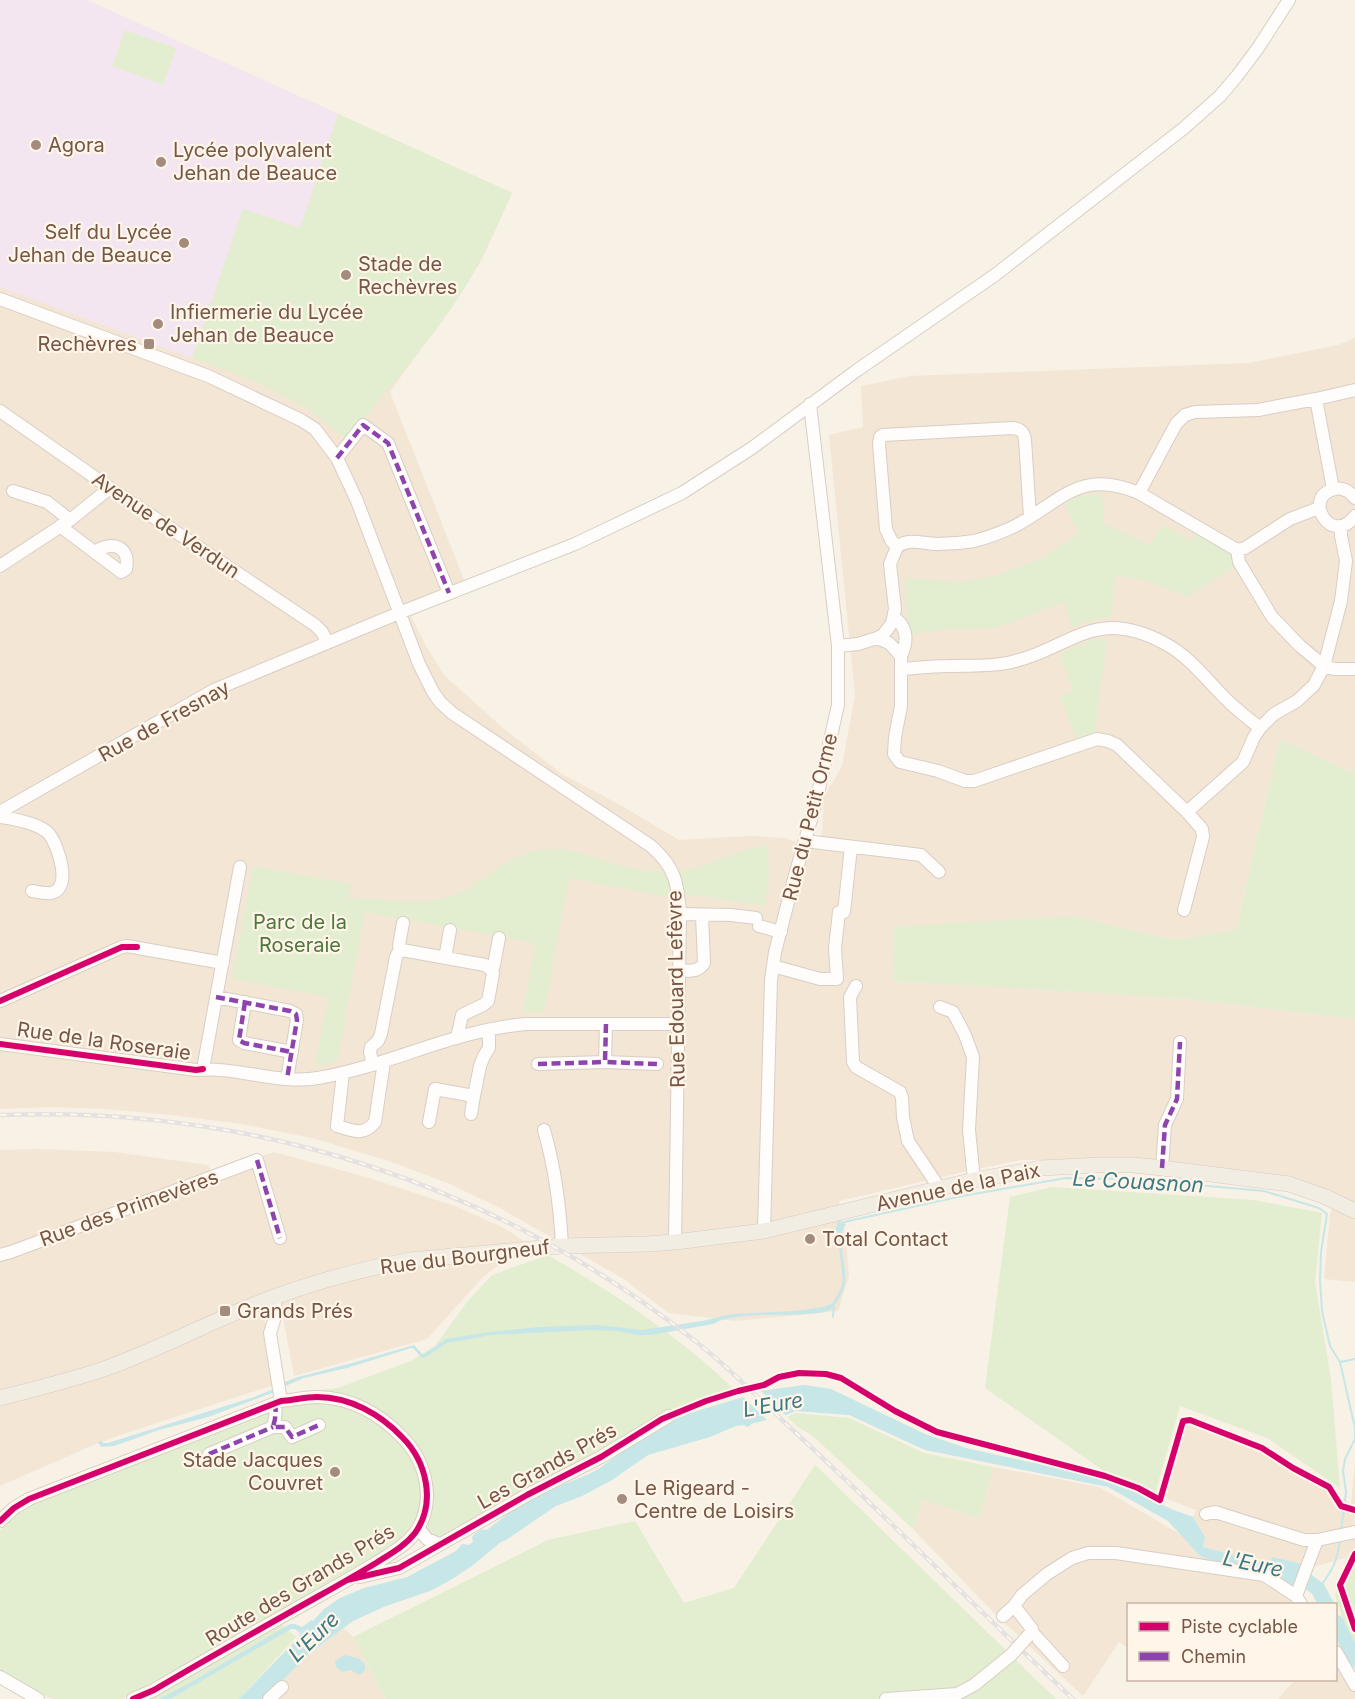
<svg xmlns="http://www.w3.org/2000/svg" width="1355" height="1699" font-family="Inter,sans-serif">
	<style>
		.residential { fill: #f3e6d5 }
		.education { fill: #f3e6f1 }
		.green { fill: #e2eecf }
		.water { fill: #c7e6e8 }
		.pier { fill: #f7f1e6 }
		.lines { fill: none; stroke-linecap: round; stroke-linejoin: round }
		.stream { stroke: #c7e6e8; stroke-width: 2 }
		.river { stroke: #c7e6e8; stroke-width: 15 }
		.minor-casing { stroke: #d8cec5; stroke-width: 14 }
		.major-casing { stroke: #d6cbc3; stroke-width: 16 }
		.minor { stroke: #fefdfb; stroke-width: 12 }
		.major { stroke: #f2ede3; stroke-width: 15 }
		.rail-casing { stroke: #e4e1e3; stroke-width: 4.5 }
		.rail { stroke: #fff5e8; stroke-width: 2; stroke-dasharray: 7; stroke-linecap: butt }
		.minor-bridge-casing { stroke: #d8cec5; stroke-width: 14; stroke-linecap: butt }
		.minor-bridge { stroke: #fefdfb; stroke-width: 12 }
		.quiet { stroke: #8e44ad; stroke-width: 4.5; stroke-dasharray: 9 4.5; stroke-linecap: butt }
		.cycleway-casing { stroke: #fff5e8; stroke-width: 10 }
		.cycleway { stroke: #d6006c; stroke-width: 6 }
		.poi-dot { fill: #a38c7d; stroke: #fff5e8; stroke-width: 2 }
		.labels { text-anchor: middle; stroke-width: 4.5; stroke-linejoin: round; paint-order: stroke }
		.poi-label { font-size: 20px; fill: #765645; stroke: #fff5e8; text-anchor: start }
		.street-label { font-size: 20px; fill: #765645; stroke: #fff5e8 }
		.park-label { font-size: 20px; fill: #4c783a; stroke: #fff5e8 }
		.water-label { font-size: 21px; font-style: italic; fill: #3b7a85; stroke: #fff5e8 }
	</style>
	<rect width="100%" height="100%" fill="#f7f1e6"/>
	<!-- residential -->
	<path class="residential" d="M0 0H87L512 193 482 259 462 292 390 392 468 590 411 616 426 646 444 675 504 729 562 774 620 805 679 840 751 836 785 838 796 842 810 851 822 833 824 797 842 766 855 695 829 435 863 427 861 386 910 376 1249 363 1338 345 1355 338V774L1280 739 1236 930 1174 940 1073 916 893 928 895 981 1179 998 1355 1019V1282L1324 1279 1330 1214 1336 1196 1156 1160H1021L963 1172 839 1201 845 1231 849 1276 838 1311 736 1321 669 1313 622 1278 500 1208 450 1184 389 1161 312 1138 242 1124 171 1115 106 1109 53 1107 0 1109Z
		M38 1149 114 1152 208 1165 212 1175 274 1152 369 1178 455 1206 504 1228 524 1241 507 1259 484 1276 427 1339 294 1376 279 1296 262 1302 274 1385 120 1435 91 1446 0 1486V1150Z
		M1184 1423 1259 1450 1351 1504 1355 1464V1555L1313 1567 1269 1565 1202 1547 1205 1537 1193 1517 1196 1510 1164 1498Z
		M993 1467 1099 1487 1180 1534 1200 1556 1267 1571 1293 1587 1302 1594 1309 1604H1128V1648L1119 1642 1083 1696 995 1614 913 1529 922 1500 980 1518Z
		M343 1628 353 1637 385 1699H264L303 1660Z
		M1336 1643 1355 1672V1699H1278L1295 1680H1336Z"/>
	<!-- education -->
	<path class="education" d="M0 0H87L338 114 300 228 243 209 192 358 0 287Z"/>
	<!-- green -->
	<path class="green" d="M125 30 176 48 163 85 112 66Z
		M338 114 512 193C497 227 482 260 462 292 431 341 391 385 355 430L345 439 307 408 252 380 192 358 243 209 300 228Z
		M1102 493 1104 523 1150 545 1162 525 1192 541 1197 532 1230 549 1236 565 1188 597 1144 580 1116 576 1111 616 1084 623 1071 628 1064 601 1018 620 994 628 948 629 912 634 907 616 906 578 961 582 994 576 1041 559 1079 533 1065 504 1077 497Z
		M1107 639 1095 731 1077 741 1060 696 1073 691 1060 654 1092 640Z
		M1280 739 1355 774V1019L1179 998 894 981 893 927 1073 916 1174 940 1236 930Z
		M767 845 769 873 765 906 697 895 664 896 569 878 544 1012H523L535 943 365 912 337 1061 315 1066 328 997 232 979 253 866 351 884 349 899C382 896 415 908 448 897 483 886 504 855 541 850 580 844 613 870 652 871 671 872 692 870 711 863 730 856 745 848 767 845Z
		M1052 1187 1254 1200 1322 1213 1315 1282 1331 1380 1340 1488 1267 1438 1180 1406 1155 1494 1140 1484 1107 1473 985 1388 1010 1197Z
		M548 1255C615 1294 679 1336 735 1390L665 1413 441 1537 408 1532 383 1555 122 1699H53C34 1693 15 1683 0 1670V1531L8 1520 27 1505 297 1393 338 1388 411 1361 435 1346 467 1302 492 1275Z
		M796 1413 849 1418 924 1453 993 1467 980 1518 922 1500 913 1529 813 1436 798 1427 787 1417Z
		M815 1465 1056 1699H385L353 1637 548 1540 635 1521 684 1603 734 1588Z
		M1355 1555V1645L1347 1633 1335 1595 1346 1558Z
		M280 1623 296 1637 239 1699H141L189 1677Z"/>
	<!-- water -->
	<path class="water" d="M839 1220 844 1224 845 1223 846 1225C835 1236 847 1265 845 1282 844 1291 838 1301 833 1307 822 1322 740 1307 713 1324L651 1335H638L617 1331 589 1330 491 1335 447 1343 424 1358 421 1357 414 1349 411 1348 347 1368 304 1378 283 1387 275 1392 208 1417 159 1430 114 1446 101 1447 98 1442 101 1441 103 1443H108L254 1397 274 1389 282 1383 298 1377 352 1363 414 1345 423 1355 446 1339 490 1332 538 1327 598 1325 642 1330 702 1321 732 1314 795 1311 824 1307 833 1303 841 1288 843 1280 840 1255 837 1239V1232L835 1231Z
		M805 1385 831 1389 925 1434 966 1448 1111 1480 1171 1509 1193 1517 1205 1537 1203 1547 1269 1565 1272 1557 1302 1564 1293 1587 1267 1571 1217 1562 1200 1556 1168 1521 1108 1487 925 1450 849 1415 796 1411 783 1416 776 1409 764 1413 770 1419 751 1424 750 1426 746 1427 745 1425 736 1426 710 1437 648 1455 612 1480 582 1496 556 1506 506 1540 501 1542 472 1566 449 1581 430 1591 386 1606 353 1621 308 1655 264 1699H239L299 1637 300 1633 295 1629H291L170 1699H159L195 1680 290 1624H295L302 1627 312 1620 313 1621 324 1609 340 1598 364 1588 407 1577 456 1551 462 1544 469 1545 473 1542 472 1537C477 1532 480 1528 487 1530L522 1503 552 1489 587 1475 600 1468 624 1450 673 1420 690 1413 760 1392 761 1391Z
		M344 1655 358 1658 364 1663C367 1669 365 1672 359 1675L351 1670 342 1672 336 1667 335 1661Z"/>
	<!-- pier -->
	<path class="pier" d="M759 1389 787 1417 782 1419 775 1413 770 1414 773 1419 769 1422 741 1395Z"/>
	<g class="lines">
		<!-- stream -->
		<path class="stream" d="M842 1225 844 1222 962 1196 1066 1178 1130 1179 1264 1191 1319 1208 1327 1214 1321 1252 1320 1280 1322 1311 1330 1346 1340 1362 1355 1428V1439L1345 1459 1343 1471 1346 1492 1341 1531
			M840 1230 841 1245
			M833 1317 834 1305
			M1340 1362 1355 1359
			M1318 1589C1332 1572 1337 1562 1340 1540"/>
		<!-- river -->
		<path class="river" d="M1291 1573 1298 1574 1318 1589 1326 1604
			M1336 1622 1355 1660"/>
		<!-- minor casing -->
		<g class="minor-casing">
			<path id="minor" d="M0 299 208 376 301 420 315 429 337 458 357 501 419 664 433 692 440 702 452 713 651 846C675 867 678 883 680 914L675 1242
				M1316 399 1333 489
				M0 411 110 488 315 625 322 632 327 642
				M337 458 363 425 388 443 449 593
				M13 491 47 502 70 520
				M1139 493 1176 424 1185 415 1195 412 1258 410 1316 399 1355 390
				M1355 498C1350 492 1343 487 1335 489 1301 496 1331 548 1355 516
				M60 526 121 572 126 569C131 546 111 540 95 552
				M897 547C909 537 923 544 937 544 950 544 962 543 974 541 989 537 1003 532 1017 525 1064 499 1080 469 1139 493L1237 550
				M897 547 891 540 886 529 879 444 880 437 883 435 1013 428C1021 429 1024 432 1025 440L1030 517
				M1237 550 1239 562 1272 617 1300 646 1324 666 1334 669H1355
				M1237 550 1245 548 1290 519 1319 508
				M0 566 70 520 110 488
				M894 617C908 628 908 641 901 656
				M877 638 889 643 901 656V706L895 737 894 754 900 762 938 771 965 781H974L1097 739 1108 741 1117 745 1187 812 1202 829 1203 837 1184 910
				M838 646 858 644 877 638 883 635 892 623 895 609 890 564 897 547
				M902 669C917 668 933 666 948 666 968 665 988 667 1007 663 1071 650 1092 605 1164 643 1191 657 1207 681 1228 701 1238 711 1249 719 1260 728
				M0 812 214 690 399 613 575 544 682 493 752 448 856 371 995 275 1184 128 1220 96 1237 76 1258 48 1289 0
				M1187 812 1243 762 1254 737 1260 728 1274 714 1297 701 1314 685 1324 666 1341 601 1346 561 1341 536V526
				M0 817C14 819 39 823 49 834 58 845 73 889 51 893 46 894 38 892 32 891
				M805 841 921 855 939 872
				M680 914 731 915 756 918
				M759 926 781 932
				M400 952 399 945 403 923
				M445 958 450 930
				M773 966 820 979H837L835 948 839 912H844L851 847
				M492 970 494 965 499 938
				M679 971C689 970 698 973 704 963L702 915
				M856 986 850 997 853 1062 856 1067 900 1092 902 1098 903 1117 908 1141 940 1189
				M216 997 290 1011 296 1014 297 1020 287 1079
				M0 1001 122 947 127 946 223 963
				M245 1002 239 1040 244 1043 292 1052
				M940 1007 953 1012 965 1035 973 1057 969 1130 974 1180
				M606 1024 605 1062 657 1064
				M0 1044 196 1070C236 1066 278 1085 318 1078 389 1066 454 1030 526 1024H678
				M538 1064 605 1062
				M373 1065 370 1052 371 1047 378 1041 381 1034 396 957 398 953 402 950 485 965 492 970 493 974 488 1001 483 1005 462 1015 457 1038
				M203 1069 240 867
				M343 1073 337 1126C352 1130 363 1137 375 1122L384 1062
				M471 1114 474 1096
				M429 1122 435 1089 474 1096 480 1066 484 1056 489 1048V1030
				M544 1130C555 1168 560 1206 562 1246
				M1162 1168 1165 1125 1177 1099 1180 1042
				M764 1231 771 980 775 952 794 879 816 802 838 705V646L810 404
				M0 1255 11 1252 257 1160 280 1238
				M274 1298 276 1314 270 1333 281 1401
				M276 1403 275 1419 273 1427H285L292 1437 319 1425
				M209 1454 273 1427
				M1206 1514 1215 1512 1304 1540H1317L1355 1532
				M0 1521 14 1508 29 1499 281 1401C293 1400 305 1397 317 1397 350 1397 380 1414 402 1437 426 1461 437 1502 415 1533 405 1546 390 1554 376 1563 356 1575 337 1586 317 1597 262 1628 208 1658 154 1690L133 1699
				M418 1528 427 1539 439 1544
				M360 1577 399 1568 527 1495 601 1457 669 1416
				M1296 1596 1317 1540
				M1003 1616 1014 1606
				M1032 1632 1063 1666
				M1028 1636 1032 1632V1629L1014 1606 1022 1595 1047 1574 1072 1558 1088 1553H1116L1264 1575 1296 1596 1301 1604
				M1336 1652 1355 1685
				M0 1677 38 1699
				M269 1699 282 1687
				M886 1699 957 1694 974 1685 1011 1655"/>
		</g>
		<!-- major casing -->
		<g class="major-casing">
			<path id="major" d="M0 1398C34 1389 68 1381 101 1370 156 1351 207 1323 261 1302 307 1284 362 1269 411 1260L562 1246 647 1244 675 1242 764 1231 974 1180 1041 1168 1100 1165H1134L1162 1168 1289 1184 1326 1197 1355 1211"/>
		</g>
		<!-- minor -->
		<use href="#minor" class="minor"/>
		<!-- major -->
		<use href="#major" class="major"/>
		<!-- rail casing -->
		<g class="rail-casing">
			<path id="rail" d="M0 1115C252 1105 495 1184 694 1340 731 1369 763 1403 797 1434 891 1521 980 1612 1073 1699"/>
		</g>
		<!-- rail -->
		<use href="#rail" class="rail"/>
		<!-- minor-bridge casing -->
		<g class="minor-bridge-casing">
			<path id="minor-bridge" d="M1011 1655 1028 1636"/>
		</g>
		<!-- minor-bridge -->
		<use href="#minor-bridge" class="minor-bridge"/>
		<!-- quiet -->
		<path class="quiet" d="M337 458 363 425 388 443 449 593
			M216 997 290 1011 296 1014 297 1020 287 1079
			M245 1002 239 1040 244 1043 292 1052
			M606 1024 605 1062 657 1064
			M538 1064 605 1062
			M257 1160 280 1238
			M1162 1168 1165 1125 1177 1099 1180 1042
			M276 1403 275 1419 273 1427H285L292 1437 319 1425
			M209 1454 273 1427"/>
		<!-- cycleway casing -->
		<g class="cycleway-casing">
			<path id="cycleway" d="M0 1001 122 947H137
				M0 1044 196 1070 203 1069
				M0 1521 14 1508 29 1499 281 1401C293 1400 305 1397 317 1397 350 1397 380 1414 402 1437 426 1461 437 1502 415 1533 405 1546 390 1554 376 1563 356 1575 337 1586 317 1597 262 1628 208 1658 154 1690L133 1699
				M1355 1554 1340 1585 1355 1629
				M347 1580 399 1568 527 1495 601 1457 662 1419 706 1401 738 1391 764 1385 779 1377 799 1373 826 1374 841 1378 895 1411 937 1432 1105 1476 1138 1488 1160 1500 1183 1421 1190 1420 1262 1448 1293 1468 1329 1487 1341 1506 1355 1510"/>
		</g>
		<!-- cycleway -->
		<use href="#cycleway" class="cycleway"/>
	</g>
	<!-- markers -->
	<g class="poi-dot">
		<circle cx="36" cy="145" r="6"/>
		<circle cx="161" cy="162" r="6"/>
		<circle cx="184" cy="243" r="6"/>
		<circle cx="346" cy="275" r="6"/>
		<circle cx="158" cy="324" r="6"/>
		<rect x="143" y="338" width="12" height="12" rx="3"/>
		<circle cx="810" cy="1239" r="6"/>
		<rect x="219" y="1305" width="12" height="12" rx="3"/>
		<circle cx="335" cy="1472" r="6"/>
		<circle cx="622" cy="1499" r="6"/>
	</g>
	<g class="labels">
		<!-- poi labels -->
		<g class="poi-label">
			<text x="48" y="152">Agora</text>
			<text x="173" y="157">Lycée polyvalent<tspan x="173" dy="23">Jehan de Beauce</tspan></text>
			<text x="172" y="239" text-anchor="end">Self du Lycée<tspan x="172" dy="23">Jehan de Beauce</tspan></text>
			<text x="358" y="271">Stade de<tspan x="358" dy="23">Rechèvres</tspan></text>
			<text x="170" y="319">Infiermerie du Lycée<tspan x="170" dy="23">Jehan de Beauce</tspan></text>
			<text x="137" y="351" text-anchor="end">Rechèvres</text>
			<text x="822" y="1246">Total Contact</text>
			<text x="237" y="1318">Grands Prés</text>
			<text x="323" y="1467" text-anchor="end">Stade Jacques<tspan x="323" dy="23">Couvret</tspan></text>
			<text x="634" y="1495">Le Rigeard -<tspan x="634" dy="23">Centre de Loisirs</tspan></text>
		</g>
		<!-- street labels -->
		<g class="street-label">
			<text transform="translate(166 525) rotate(34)" y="7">Avenue de Verdun</text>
			<text transform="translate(164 721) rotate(-29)" y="7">Rue de Fresnay</text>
			<text transform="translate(810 817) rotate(-76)" y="7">Rue du Petit Orme</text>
			<text transform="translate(676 989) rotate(-91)" y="7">Rue Edouard Lefèvre</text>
			<text transform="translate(104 1041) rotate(8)" y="7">Rue de la Roseraie</text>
			<text transform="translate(958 1187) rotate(-12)" y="7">Avenue de la Paix</text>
			<text transform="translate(129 1208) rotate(-20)" y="7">Rue des Primevères</text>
			<text transform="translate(465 1257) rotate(-7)" y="7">Rue du Bourgneuf</text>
			<text transform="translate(547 1466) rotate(-29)" y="7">Les Grands Prés</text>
			<text transform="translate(300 1585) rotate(-31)" y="7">Route des Grands Prés</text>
		</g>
		<!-- park labels -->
		<g class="park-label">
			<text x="300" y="929">Parc de la<tspan x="300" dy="23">Roseraie</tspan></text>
		</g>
		<!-- water labels -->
		<g class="water-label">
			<text transform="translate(1138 1182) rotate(3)" y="7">Le Couasnon</text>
			<text transform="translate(773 1405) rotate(-10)" y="7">L'Eure</text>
			<text transform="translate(1253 1564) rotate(12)" y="7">L'Eure</text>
			<text transform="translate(314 1637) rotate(-44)" y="7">L'Eure</text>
		</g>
	</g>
	<!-- legend -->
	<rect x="1127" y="1603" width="210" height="78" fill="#fff5e8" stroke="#c8b5a7" stroke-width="1.5"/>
	<rect x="1139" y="1622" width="30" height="9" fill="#d6006c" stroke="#c8b5a7" stroke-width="1.5"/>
	<text x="1181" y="1633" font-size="18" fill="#765645">Piste cyclable</text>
	<rect x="1139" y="1652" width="30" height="9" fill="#8e44ad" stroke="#c8b5a7" stroke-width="1.5"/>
	<text x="1181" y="1663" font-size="18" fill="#765645">Chemin</text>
</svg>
